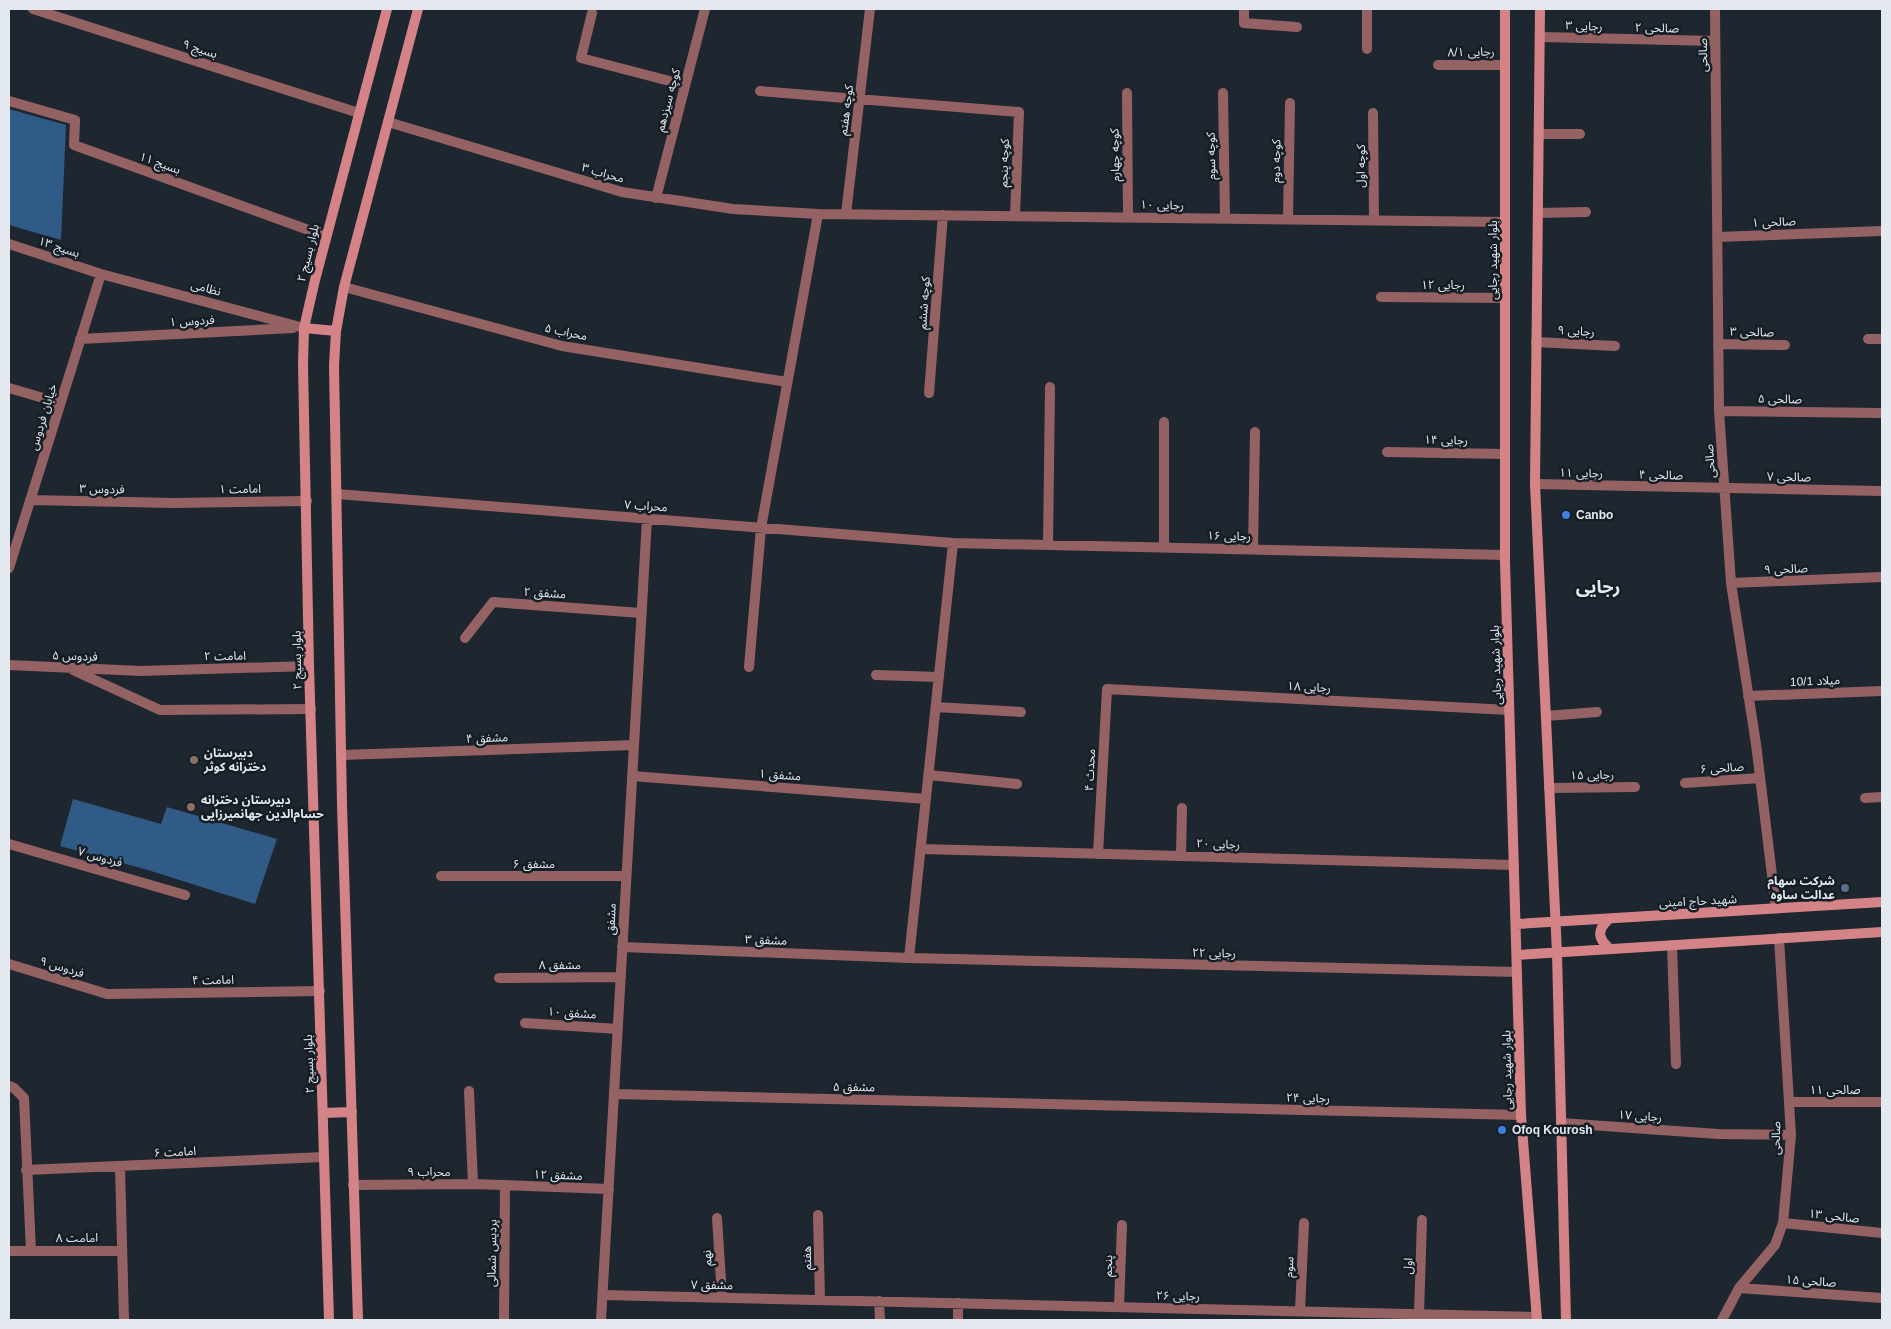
<svg xmlns="http://www.w3.org/2000/svg" width="1891" height="1329" font-family="Helvetica,'Noto Sans Arabic',sans-serif">
	<style>
		.building { fill: #315b87 }
		.lines { fill: none; stroke-linecap: round; stroke-linejoin: round }
		.street { stroke: #956263; stroke-width: 10 }
		.secondary { stroke: #d48486; stroke-width: 10 }
		.shop-dot { fill: #3f7fe0; stroke: #151d25; stroke-width: 2 }
		.education-dot { fill: #8d6e63; stroke: #151d25; stroke-width: 2 }
		.service-dot { fill: #5c6f8a; stroke: #151d25; stroke-width: 2 }
		.labels { text-anchor: middle; stroke-width: 5; stroke-linejoin: round; paint-order: stroke }
		.street-label { font-size: 12px; fill: #e3e9ef; stroke: #151d25 }
		.poi-label { font-size: 12px; font-weight: bold; fill: #e3e9ef; stroke: #151d25; text-anchor: start }
		.district-label { font-size: 18px; font-weight: bold; fill: #e3e9ef; stroke: #151d25 }
	</style>
	<rect width="100%" height="100%" fill="#1e262f"/>
	<!-- building -->
	<path class="building" d="M9 109 66 125 61 240 9 225Z
		M73 799 161 824 167 807 277 839 255 904 148 870 60 846Z"/>
	<g class="lines">
		<!-- street -->
		<path class="street" d="M33 9 359 113
			M1244 9V23L1297 27
			M1367 9V49
			M1715 9 1719 411 1731 583 1756 744 1776 908
			M592 13 581 58 685 85
			M1540 37 1715 41
			M1438 65H1505
			M760 91 1019 112 1015 216
			M1127 93 1128 217
			M1223 93 1225 218
			M9 101 75 120 74 145 325 236
			M1373 113 1374 220
			M388 122 622 192 733 209 818 214 1505 222
			M1539 134H1580
			M656 198 705 9
			M1538 213 1586 212
			M846 214 870 9
			M1288 219 1290 103
			M1717 237 1882 231
			M9 244 101 274 304 328
			M344 287 562 346 787 382
			M1381 297 1505 298
			M80 339 293 328
			M1868 339H1882
			M1536 342 1615 346
			M1718 344 1785 345
			M9 388 60 403
			M929 393 943 215
			M1719 411 1882 413
			M1387 452 1505 454
			M1535 484 1882 491
			M337 494 953 543 1505 555
			M30 500 174 503 307 501
			M1048 545 1050 387
			M1164 547V422
			M1253 549 1255 432
			M9 568 101 274
			M1731 583 1882 577
			M465 638 493 602 641 613
			M9 665 141 671 309 666
			M749 667 761 528 818 214
			M73 670 160 710 311 709
			M876 675 939 677
			M1748 696 1882 691
			M936 707 1021 712
			M1546 716 1597 712
			M342 755 634 745
			M929 775 1017 784
			M632 776 926 799
			M1685 783 1760 778
			M1549 788 1635 787
			M1865 798 1882 797
			M9 844 185 895
			M921 849 1514 865
			M1098 854 1107 689 1509 710
			M1181 856 1182 808
			M441 876H626
			M1672 945 1676 1064
			M622 947 909 958 1517 972
			M909 958 953 543
			M9 964 107 994 320 991
			M499 978 621 977
			M525 1023 618 1029
			M9 1086 14 1088 24 1098 31 1251
			M469 1091 473 1184
			M614 1094 1521 1115
			M1789 1102H1882
			M1561 1123 1718 1134 1791 1135
			M120 1167 124 1320
			M26 1170 324 1157
			M353 1185 473 1184 609 1189
			M818 1215 820 1300
			M717 1218 722 1297
			M1783 1223 1882 1233
			M9 1251H122
			M1739 1288 1882 1298
			M603 1295 1536 1317
			M879 1301 880 1320
			M958 1303V1320
			M1119 1307 1122 1225
			M1300 1311 1304 1223
			M1419 1314 1422 1220
			M504 1320 505 1185
			M601 1320 647 519
			M1722 1320 1739 1288 1775 1245 1783 1223 1791 1135 1779 938"/>
		<!-- secondary -->
		<path class="secondary" d="M1505 9V562L1521 1115 1537 1320
			M1540 9 1535 484 1557 953 1566 1320
			M304 328 336 331
			M1609 919C1597 930 1597 938 1610 949
			M1516 924 1882 902
			M1517 955 1882 932
			M323 1113 352 1112
			M329 1320 309 666 303 365 304 328 315 280 387 9
			M358 1320 342 805 334 366 336 331 344 287 418 9"/>
	</g>
	<!-- markers -->
	<g class="shop-dot">
		<circle cx="1566" cy="515" r="5"/>
		<circle cx="1502" cy="1130" r="5"/>
	</g>
	<g class="education-dot">
		<circle cx="194" cy="760" r="5"/>
		<circle cx="191" cy="807" r="5"/>
	</g>
	<circle class="service-dot" cx="1845" cy="888" r="5"/>
	<g class="labels">
		<!-- street labels -->
		<g class="street-label">
			<text transform="translate(1584 26) rotate(2)" y="4">رجایی ۳</text>
			<text transform="translate(1657 28) rotate(1)" y="4">صالحی ۲</text>
			<text transform="translate(200 49) rotate(18)" y="4">۹ بسیج</text>
			<text transform="translate(1471 52) rotate(-1)" y="4">رجایی ۸/۱</text>
			<text transform="translate(1703 55) rotate(-91)" y="4">صالحی</text>
			<text transform="translate(668 100) rotate(-75)" y="4">کوچه سیزدهم</text>
			<text transform="translate(846 110) rotate(-83)" y="4">کوچه هفتم</text>
			<text transform="translate(1115 155) rotate(-91)" y="4">کوچه چهارم</text>
			<text transform="translate(1211 156) rotate(-91)" y="4">کوچه سوم</text>
			<text transform="translate(1276 161) rotate(-89)" y="4">کوچه دوم</text>
			<text transform="translate(160 163) rotate(20)" y="4">۱۱ بسیج</text>
			<text transform="translate(1004 163) rotate(-88)" y="4">کوچه پنجم</text>
			<text transform="translate(1361 166) rotate(-90)" y="4">کوچه اول</text>
			<text transform="translate(603 173) rotate(16)" y="4">محراب ۳</text>
			<text transform="translate(1162 205) rotate(1)" y="4">رجایی ۱۰</text>
			<text transform="translate(1774 222) rotate(-2)" y="4">صالحی ۱</text>
			<text transform="translate(59 247) rotate(18)" y="4">۱۳ بسیج</text>
			<text transform="translate(308 253) rotate(-76)" y="4">بلوار بسیج ۲</text>
			<text transform="translate(1493 260) rotate(-90)" y="4">بلوار شهید رجایی</text>
			<text x="1443" y="289">رجایی ۱۲</text>
			<text transform="translate(206 288) rotate(15)" y="4">نظامی</text>
			<text transform="translate(924 303) rotate(-86)" y="4">کوچه ششم</text>
			<text transform="translate(192 321) rotate(-3)" y="4">فردوس ۱</text>
			<text transform="translate(1576 331) rotate(3)" y="4">رجایی ۹</text>
			<text transform="translate(566 332) rotate(12)" y="4">محراب ۵</text>
			<text transform="translate(1752 332) rotate(1)" y="4">صالحی ۳</text>
			<text transform="translate(1780 399) rotate(1)" y="4">صالحی ۵</text>
			<text transform="translate(43 417) rotate(-73)" y="4">خیابان فردوس</text>
			<text transform="translate(1446 440) rotate(1)" y="4">رجایی ۱۴</text>
			<text transform="translate(1710 461) rotate(-94)" y="4">صالحی</text>
			<text transform="translate(1581 473) rotate(1)" y="4">رجایی ۱۱</text>
			<text transform="translate(1661 475) rotate(1)" y="4">صالحی ۴</text>
			<text transform="translate(1789 477) rotate(1)" y="4">صالحی ۷</text>
			<text transform="translate(102 489) rotate(1)" y="4">فردوس ۳</text>
			<text transform="translate(240 489) rotate(-1)" y="4">امامت ۱</text>
			<text transform="translate(646 506) rotate(4)" y="4">محراب ۷</text>
			<text transform="translate(1229 536) rotate(1)" y="4">رجایی ۱۶</text>
			<text transform="translate(1786 569) rotate(-2)" y="4">صالحی ۹</text>
			<text transform="translate(545 593) rotate(4)" y="4">مشفق ۲</text>
			<text transform="translate(75 656) rotate(2)" y="4">فردوس ۵</text>
			<text transform="translate(225 656) rotate(-1)" y="4">امامت ۲</text>
			<text transform="translate(297 660) rotate(-91)" y="4">بلوار بسیج ۲</text>
			<text transform="translate(1496 665) rotate(-92)" y="4">بلوار شهید رجایی</text>
			<text transform="translate(1815 681) rotate(-2)" y="4">میلاد 10/1</text>
			<text transform="translate(1309 687) rotate(3)" y="4">رجایی ۱۸</text>
			<text transform="translate(487 738) rotate(-2)" y="4">مشفق ۴</text>
			<text transform="translate(1722 768) rotate(-4)" y="4">صالحی ۶</text>
			<text transform="translate(1090 770) rotate(-87)" y="4">محدث ۴</text>
			<text transform="translate(780 775) rotate(4)" y="4">مشفق ۱</text>
			<text transform="translate(1592 775) rotate(-1)" y="4">رجایی ۱۵</text>
			<text transform="translate(1218 844) rotate(2)" y="4">رجایی ۲۰</text>
			<text transform="translate(100 857) rotate(16)" y="4">فردوس ۷</text>
			<text x="534" y="868">مشفق ۶</text>
			<text transform="translate(1698 901) rotate(-3)" y="4">شهید حاج امینی</text>
			<text transform="translate(611 919) rotate(-87)" y="4">مشفق</text>
			<text transform="translate(766 940) rotate(2)" y="4">مشفق ۳</text>
			<text transform="translate(1214 953) rotate(1)" y="4">رجایی ۲۲</text>
			<text x="560" y="969">مشفق ۸</text>
			<text transform="translate(62 967) rotate(17)" y="4">فردوس ۹</text>
			<text transform="translate(213 980) rotate(-1)" y="4">امامت ۴</text>
			<text transform="translate(572 1013) rotate(4)" y="4">مشفق ۱۰</text>
			<text transform="translate(309 1064) rotate(-92)" y="4">بلوار بسیج ۲</text>
			<text transform="translate(1507 1070) rotate(-91)" y="4">بلوار شهید رجایی</text>
			<text transform="translate(854 1087) rotate(1)" y="4">مشفق ۵</text>
			<text x="1835" y="1094">صالحی ۱۱</text>
			<text transform="translate(1308 1098) rotate(1)" y="4">رجایی ۲۴</text>
			<text transform="translate(1640 1116) rotate(4)" y="4">رجایی ۱۷</text>
			<text transform="translate(1776 1138) rotate(-89)" y="4">صالحی</text>
			<text transform="translate(175 1152) rotate(-3)" y="4">امامت ۶</text>
			<text x="429" y="1176">محراب ۹</text>
			<text transform="translate(558 1175) rotate(2)" y="4">مشفق ۱۲</text>
			<text transform="translate(1834 1216) rotate(6)" y="4">صالحی ۱۳</text>
			<text x="77" y="1242">امامت ۸</text>
			<text transform="translate(492 1253) rotate(-89)" y="4">پردیس شمالی</text>
			<text transform="translate(707 1258) rotate(-93)" y="4">نهم</text>
			<text transform="translate(807 1258) rotate(-91)" y="4">هفتم</text>
			<text transform="translate(1108 1266) rotate(-89)" y="4">پنجم</text>
			<text transform="translate(1408 1266) rotate(-88)" y="4">اول</text>
			<text transform="translate(1289 1267) rotate(-87)" y="4">سوم</text>
			<text transform="translate(1811 1281) rotate(4)" y="4">صالحی ۱۵</text>
			<text transform="translate(712 1285) rotate(1)" y="4">مشفق ۷</text>
			<text transform="translate(1178 1296) rotate(1)" y="4">رجایی ۲۶</text>
		</g>
		<!-- poi labels -->
		<g class="poi-label">
			<text x="1576" y="519">Canbo</text>
			<text x="204" y="757">دبیرستان<tspan x="204" dy="14">دخترانه کوثر</tspan></text>
			<text x="201" y="804">دبیرستان دخترانه<tspan x="201" dy="14">حسام‌الدین جهانمیرزایی</tspan></text>
			<text x="1835" y="885" text-anchor="end">شرکت سهام<tspan x="1835" dy="14">عدالت ساوه</tspan></text>
			<text x="1512" y="1134">Ofoq Kourosh</text>
		</g>
		<!-- district labels -->
		<g class="district-label">
			<text x="1598" y="593">رجایی</text>
		</g>
	</g>
	<!-- border -->
	<rect width="1891" height="1329" fill="none" stroke="#e3e9ef" stroke-width="20"/>
</svg>
